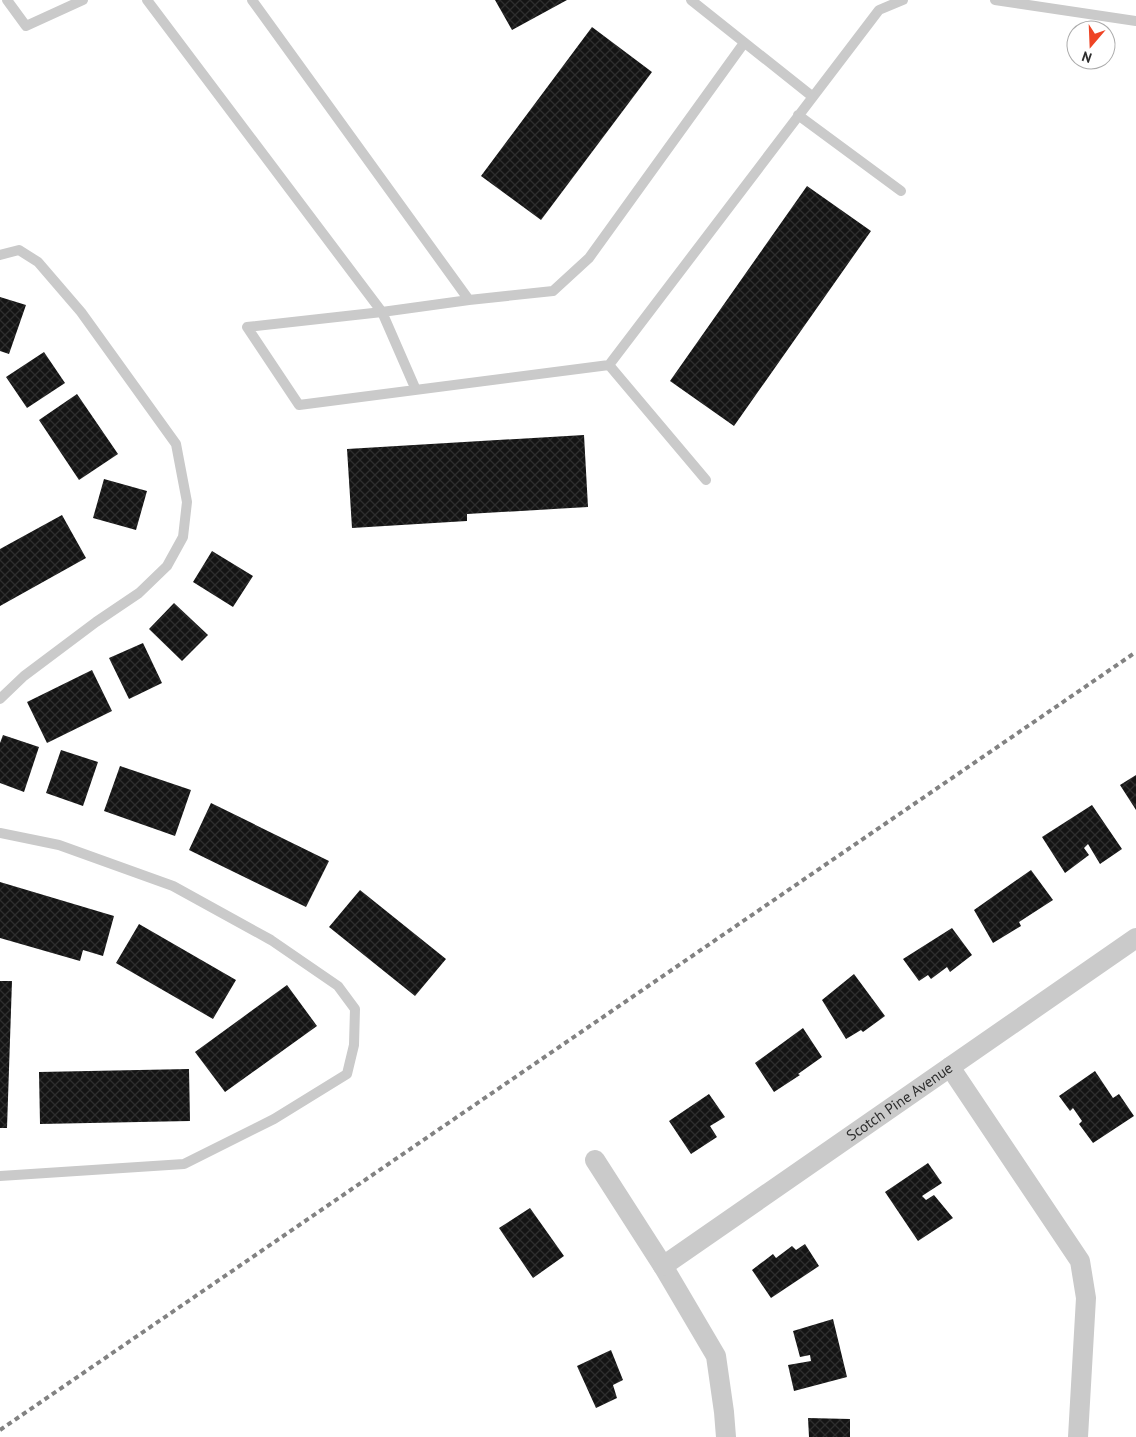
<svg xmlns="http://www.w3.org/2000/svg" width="1136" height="1437" font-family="'PT Sans',sans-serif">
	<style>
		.building { fill: url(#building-cross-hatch) }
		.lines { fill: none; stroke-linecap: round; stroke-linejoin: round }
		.lane { stroke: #cacaca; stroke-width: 10 }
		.street { stroke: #cacaca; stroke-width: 20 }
		.rail { stroke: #828282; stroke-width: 4; stroke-dasharray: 5 4; stroke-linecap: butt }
		.labels { text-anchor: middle; stroke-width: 5; stroke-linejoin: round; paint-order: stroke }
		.street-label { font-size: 15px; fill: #2d2d2d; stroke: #fff }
	</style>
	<defs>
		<pattern id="building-cross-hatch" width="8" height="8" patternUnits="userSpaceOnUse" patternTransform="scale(1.25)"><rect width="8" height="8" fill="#141414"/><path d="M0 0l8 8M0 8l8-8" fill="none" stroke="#2e2e2e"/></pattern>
	</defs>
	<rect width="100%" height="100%" fill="#fff"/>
	<!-- building -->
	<path class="building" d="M495 0H567L512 30Z
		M592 27 652 72 541 220 481 176Z
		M807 186 871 231 734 426 670 381Z
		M0 297 26 305 9 354 0 351Z
		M44 352 65 383 27 408 6 377Z
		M77 394 118 454 79 480 39 420Z
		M584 435 588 507 467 514V521L352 528 347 449Z
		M104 479 147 491 136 530 93 518Z
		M62 515 86 558 0 606V549Z
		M212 551 253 576 233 607 193 582Z
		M174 603 208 635 182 661 149 629Z
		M143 643 162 683 129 699 109 658Z
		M92 670 112 711 47 743 27 702Z
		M3 735 39 747 24 792 0 783V743Z
		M61 750 98 762 83 806 46 793Z
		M120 766 191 790 175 836 104 811Z
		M1136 775V810L1120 785Z
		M211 803 329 861 306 907 189 850Z
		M1092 805 1122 849 1100 864 1088 844 1084 848 1089 855 1065 873 1042 837Z
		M1031 870 1053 900 1019 922 1021 926 993 943 974 910Z
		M0 882 114 916 103 956 83 950 80 961 0 938Z
		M360 890 446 959 415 996 329 927Z
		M139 924 236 980 213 1019 116 963Z
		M952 928 972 955 950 972 947 967 931 979 928 975 919 981 903 959Z
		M854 974 885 1016 863 1032 861 1030 846 1039 822 1000Z
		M0 981H12L7 1128H0Z
		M287 985 317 1026 225 1092 195 1052Z
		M803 1028 822 1057 798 1074 800 1075 774 1092 755 1063Z
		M189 1069 190 1121 40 1124 39 1072Z
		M1095 1071 1113 1098 1119 1094 1134 1116 1093 1143 1079 1124 1082 1121 1073 1108 1070 1111 1059 1096Z
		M709 1094 725 1117 710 1126 717 1137 691 1154 669 1121Z
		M928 1163 942 1183 922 1196 926 1200 934 1195 953 1218 918 1241 885 1192Z
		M530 1208 564 1256 533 1278 499 1228Z
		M805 1244 819 1266 771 1298 752 1270 773 1254 776 1258 792 1246 796 1250Z
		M833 1319 847 1377 794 1391 788 1365 811 1361 810 1355 800 1357 793 1331Z
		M611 1350 623 1380 613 1385 617 1398 596 1408 577 1366Z
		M808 1418 850 1419V1437H809Z"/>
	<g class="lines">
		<!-- lane -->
		<path class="lane" d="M7 0 26 26 83 0
			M147 0 382 312 247 327 299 405 609 365 706 480
			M252 0 469 300 382 312 416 390
			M691 0 813 97
			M995 0 1136 21
			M798 115 901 191
			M0 255 19 250 38 262 81 312 176 444 187 502 183 537 167 566 139 593 96 622 24 676 0 699
			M469 300 553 291 589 258 744 43
			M609 365 879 10 903 0
			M0 833 59 845 173 886 271 940 338 986 355 1009 354 1045 347 1074 274 1119 184 1164 0 1176"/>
		<!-- street -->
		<g class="street">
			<path d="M950 1067 1080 1261 1086 1298 1078 1437"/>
			<path d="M595 1160 663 1266 716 1356 724 1412 726 1437"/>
			<path id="s1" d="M663 1266 1136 938"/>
		</g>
		<!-- rail -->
		<path class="rail" d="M0 1430 1136 652"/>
	</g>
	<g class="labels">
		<!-- street labels -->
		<g class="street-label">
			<text dy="5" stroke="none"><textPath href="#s1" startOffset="288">Scotch Pine Avenue</textPath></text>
		</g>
	</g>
	<!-- north arrow -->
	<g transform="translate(1091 45) rotate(199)"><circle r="24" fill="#ffffff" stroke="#ababab"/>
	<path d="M0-4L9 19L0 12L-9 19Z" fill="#ee4425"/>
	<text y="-8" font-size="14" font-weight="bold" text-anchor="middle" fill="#2d2d2d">N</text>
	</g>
</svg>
